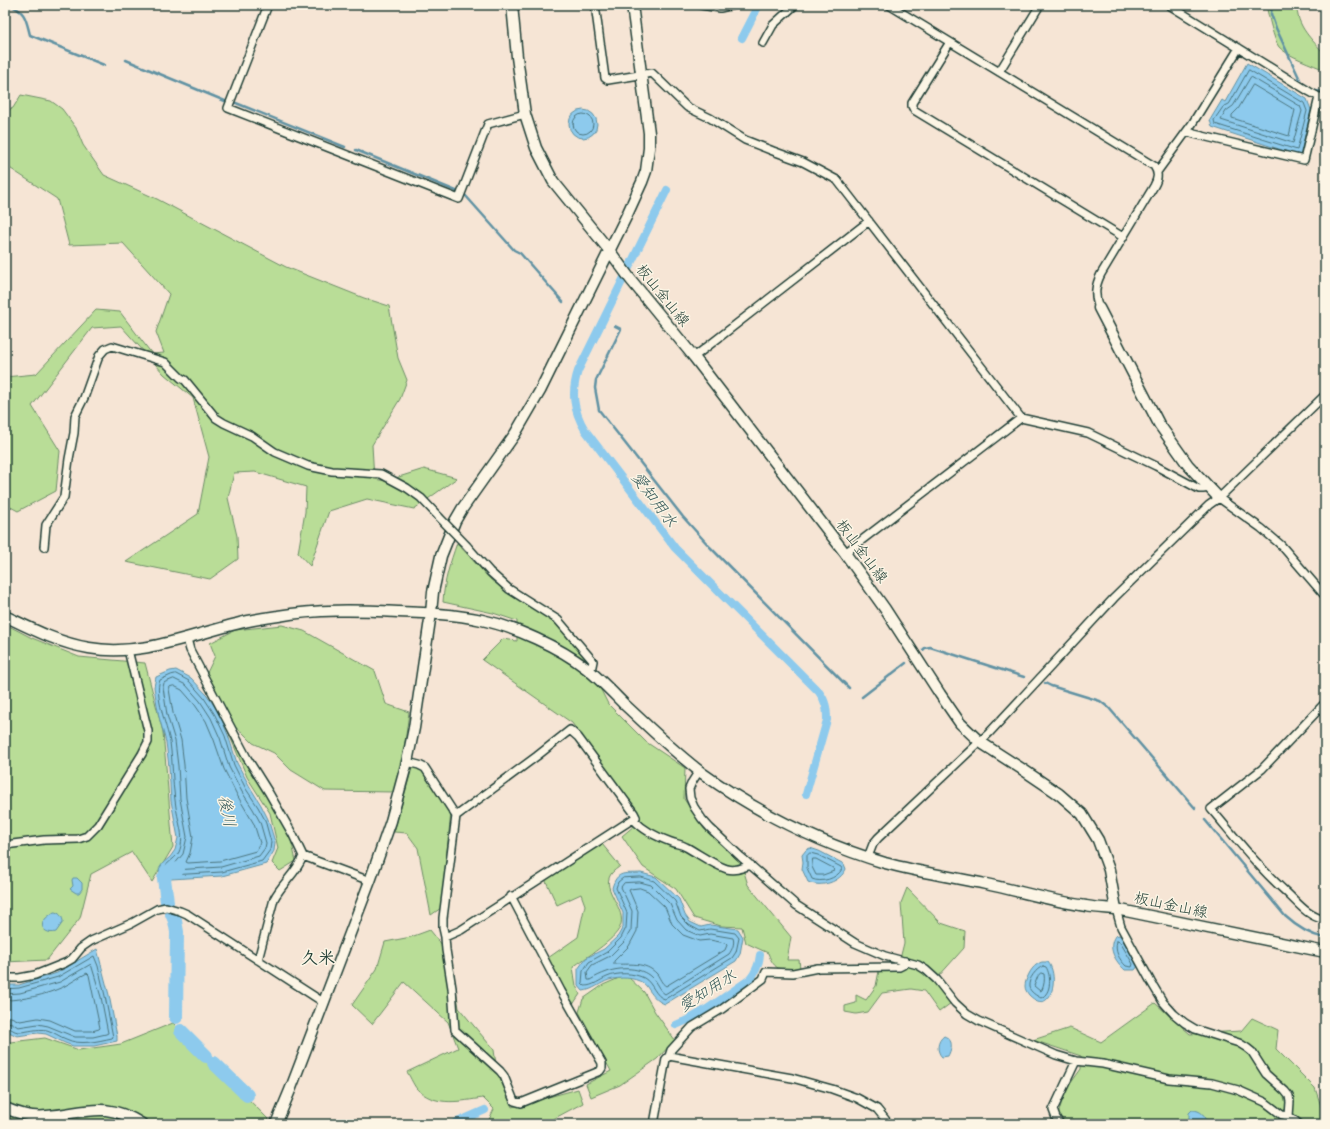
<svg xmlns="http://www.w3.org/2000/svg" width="1330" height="1129" font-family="'Gochi Hand','Klee One',sans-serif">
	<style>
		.green { fill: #b9dd97; stroke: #6c8d66 }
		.water { fill: #8dcaed; stroke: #6192a3 }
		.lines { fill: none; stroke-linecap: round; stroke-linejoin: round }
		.shore { stroke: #4b757e; stroke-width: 1 }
		.stream { stroke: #6192a3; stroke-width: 2.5 }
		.canal { stroke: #8dcaed; stroke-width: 8 }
		.river { stroke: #8dcaed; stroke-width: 14 }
		.street-casing { stroke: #1f3d34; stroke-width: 10 }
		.secondary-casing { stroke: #1f3d34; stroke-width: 13 }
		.street { stroke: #fcf5e5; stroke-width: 7 }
		.secondary { stroke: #fcf5e5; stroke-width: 10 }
		.street-bridge-casing { stroke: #1f3d34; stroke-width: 10; stroke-linecap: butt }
		.street-bridge { stroke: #fcf5e5; stroke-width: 7 }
		.labels { text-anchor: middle; stroke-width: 3; stroke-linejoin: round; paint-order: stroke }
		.street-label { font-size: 15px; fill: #1f3d34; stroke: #fcf5e5 }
		.water-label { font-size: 16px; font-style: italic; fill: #355959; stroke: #fcf5e5 }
		.quarter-label { font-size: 17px; font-weight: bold; fill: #1f3d34; stroke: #fcf5e5 }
	</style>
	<rect width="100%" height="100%" fill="#f6e5d5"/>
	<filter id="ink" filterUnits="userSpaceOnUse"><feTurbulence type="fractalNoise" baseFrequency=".025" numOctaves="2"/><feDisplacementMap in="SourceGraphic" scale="8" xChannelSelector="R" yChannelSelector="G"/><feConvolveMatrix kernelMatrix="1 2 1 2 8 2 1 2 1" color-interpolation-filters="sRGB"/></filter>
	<g filter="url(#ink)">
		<!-- green -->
		<path class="green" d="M1266 5H1297C1296 26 1312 40 1325 54V70C1314 65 1287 56 1279 47 1274 41 1268 14 1266 5Z
			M21 95 51 101 62 109 76 128 83 145 104 175 157 199 286 267 364 298 389 306 398 358 407 380 400 399 372 445 374 479 386 481 424 469 457 478 414 509 367 499 329 511 310 566 298 553 305 512 306 487 255 472 234 473 228 498 237 536 238 559 210 579 126 562 198 514 209 457 193 398 164 374 121 326 92 328 32 406 60 451 56 491 18 511 5 504V377L36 374 96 310 120 312 152 354 164 353 156 332 169 294 123 243 69 245 57 199 5 165V111L13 108Z
			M457 543 491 580 556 624 584 656 608 704 646 742 685 768 684 799 704 829 741 862 748 885 791 937 787 960H799L800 968C782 971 775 972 768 953L746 943 742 927 721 926 694 918 676 889 643 867 622 836 641 820 572 723 482 660 503 639 517 641V621L493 613 443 602C444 581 450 563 457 543Z
			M5 624 32 638 79 657 145 663 163 732 173 847 152 882 132 852 91 874 80 918 47 960 5 962Z
			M282 625 304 631 375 671 386 704 409 712 401 773 394 792 325 791 291 770 274 753 253 743 242 732 236 728 231 731 290 835 296 861 280 871 272 863 278 848 270 813 247 777 227 729 219 703 203 681 215 656 210 643 235 630Z
			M416 767 422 769 451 812 441 908 431 915 418 848 407 833 394 832 412 768Z
			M602 844 620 866C618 868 613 871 611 874 600 890 628 909 620 927 615 940 585 958 573 967L576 986 580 994 572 1006 548 958 578 937 585 905 581 894 557 905 545 879Z
			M907 888 941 923 965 931 964 948 938 977 939 989 951 1003 939 1012 924 991 911 989 882 993 868 1012 856 1014 845 1012V1006L856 1003V995L866 1000 876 986 879 971 899 963 904 943 901 903Z
			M430 930 451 956 459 1008 494 1050 497 1072 512 1107 578 1089 583 1103 544 1124H487L494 1109 483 1098C461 1101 438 1107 419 1091 414 1087 411 1078 407 1072L458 1048 448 1022 404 982 372 1024 352 1005 377 969 385 942 411 937Z
			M626 975 644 992 655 1012 675 1040 657 1059 620 1085 591 1097 586 1084 611 1071 579 1012 583 999 603 985Z
			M1155 1003 1190 1034 1241 1031 1252 1018 1278 1030 1276 1049 1315 1088 1323 1112 1325 1108V1124H1305L1285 1109 1275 1124H1065L1058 1115 1065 1091 1081 1069V1056L1033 1040 1070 1028 1101 1042Z
			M173 1023 270 1121 268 1124H5V1040L11 1042 45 1038 79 1050 121 1044Z"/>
		<!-- water -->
		<path class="water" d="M1247 63 1307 99 1311 110 1300 156 1212 127 1210 120 1222 100 1225 102Z
			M569 124a14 14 0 1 1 28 0a14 14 0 1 1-28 0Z
			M176 670 191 678 207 695 219 713 228 735 237 763 250 787 261 805 268 819 275 842 274 851 266 864 222 876 171 879 161 878 159 869 163 863 170 857 175 850 178 838 171 801 169 767 166 742 159 717 154 687 156 677 170 671Z
			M810 848 819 851 844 864 846 869C840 882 822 888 808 882L802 869 803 862 802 855 806 850Z
			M641 873 656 877 679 899 685 915 690 922 701 927 710 925 738 929 743 937 740 954 736 961 665 1004C658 1002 653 996 649 990 647 987 646 985 643 983 634 977 620 977 609 980 600 983 593 990 583 991L578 985V969L586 958 604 949 618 936 623 927V913L612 888C617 870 625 874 641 873Z
			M73 878H77L82 883V889L79 893H76L70 889 73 886 72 880Z
			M54 912C59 912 63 917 63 922L56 932C50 934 40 931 43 922 45 918 50 915 54 912Z
			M1119 935 1122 937 1138 966 1135 970H1125C1115 961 1107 948 1115 936Z
			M97 949 109 995 117 1036V1041L94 1046H73L65 1043 46 1034 38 1033 17 1036 5 1030V985H19L57 973Z
			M1042 962H1048C1053 968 1054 978 1053 986 1050 1002 1041 1007 1029 995 1027 992 1025 990 1025 986 1025 982 1027 978 1029 974 1032 968 1036 964 1042 962Z
			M944 1036C954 1040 952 1048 948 1056L942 1057C936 1051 937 1041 944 1036Z
			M1192 1110C1201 1110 1206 1116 1208 1124H1189V1113Z"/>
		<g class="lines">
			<!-- shore -->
			<path class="shore" d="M1249 70 1304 103 1307 111 1297 150 1215 124 1214 120 1223 107 1229 104Z
				M1251 77 1300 106 1302 111 1293 143 1221 120 1226 111 1233 106Z
				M1253 85 1295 110 1289 136 1232 118V115L1238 109Z
				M573 124a10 10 0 1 1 20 0a10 10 0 1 1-20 0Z
				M176 674 189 681 204 698 215 715 225 736 234 765 246 789 258 807 265 820 271 842 270 850 262 861 222 872 171 875 164 873C162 864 175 860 179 852 182 845 182 838 181 831 179 820 176 811 175 800 172 781 173 762 170 742 167 726 154 695 160 680L171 675Z
				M174 679 186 685 200 701 211 718 220 738 229 767 242 792 253 809 260 822 266 843 265 848 259 856 221 867 175 870 173 868V866L183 854 187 837 180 799 178 766 175 741 167 715 163 687 164 683Z
				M174 686 182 690 195 705 206 721 214 740 224 769 237 795 254 824 260 843 256 851 220 861 188 863 186 862 190 853 193 837 186 798 184 765 181 740 173 713 169 689 170 687Z
				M810 853 818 855 841 867 842 869C837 879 821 883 812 879L807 868V856Z
				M813 859H816L833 868 834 871 823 875H816L812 867Z
				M641 877 654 881 675 901 681 917 689 925 700 931 710 929 735 933 739 938 736 952 732 958 665 999C655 997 653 983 644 978 634 973 618 972 607 977 600 980 593 986 585 986L582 983 583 971 589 962 607 952 621 938 626 928 627 913 616 888 618 882 623 878Z
				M640 882 651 885 670 904 677 920 686 930 700 936 710 934 733 938C735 943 732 950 729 954L665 994C658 990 657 982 651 977 641 967 620 967 607 972 601 974 595 977 590 980H588L587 972 592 965 610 956 624 942 631 930 632 911 621 887 624 883Z
				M640 888 648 891 665 907 672 924 683 935 699 941 710 940 725 943 727 945 725 950 666 986C661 983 660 978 657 974 645 961 629 965 614 964V961L629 946 637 931 638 911 629 890 631 889Z
				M1117 941 1120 942 1133 964 1132 967 1126 966C1119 959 1114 951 1117 941Z
				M1043 966 1046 967C1051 975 1052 993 1041 998 1037 996 1030 992 1029 987 1028 979 1036 969 1043 966Z
				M1041 973 1044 974C1045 980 1044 985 1042 990L1040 991 1034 986 1038 976Z
				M5 989 19 988 58 977 94 956 98 966 105 996 113 1037 112 1038C98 1041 80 1046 66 1039 60 1037 54 1032 47 1030 37 1028 28 1032 19 1032 13 1032 11 1027 5 1027
				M5 994 20 993 60 982 91 964 101 997 108 1033 106 1034 93 1037H75L48 1026 38 1024 18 1027 12 1023 5 1022
				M5 1000C24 1000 45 995 63 987 71 983 79 977 87 973L89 975 100 1028 99 1029 92 1031H75L50 1020 38 1018 20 1021 11 1017 5 1016"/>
			<!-- stream -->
			<path class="stream" d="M9 5C26 11 26 20 30 35L104 65
				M1272 5 1271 14 1276 28 1302 84
				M126 60 225 101
				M1315 91 1325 92
				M236 103 345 147
				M356 150 456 191
				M465 195 514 250 520 253 563 302
				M615 326 621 329 596 380 595 388 599 410 683 517 710 547 849 688
				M923 650 925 648 930 647 1024 677
				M1045 683 1051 686 1100 701 1109 708 1195 808
				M862 697 906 663
				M1205 820 1285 916C1297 927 1309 935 1325 938"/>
			<!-- canal -->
			<path class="canal" d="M742 38 759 5
				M667 190 578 371C571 392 573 410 585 430L675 548 819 692C826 701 827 709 827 720L806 794
				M676 1025C703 1014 726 996 750 979 756 972 759 964 760 955
				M453 1124 485 1110"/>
			<!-- river -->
			<path class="river" d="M167 902 164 878 167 872 178 869
				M172 914 175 921 177 932 176 1017
				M181 1031 206 1056
				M214 1063 247 1095"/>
			<!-- street casing -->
			<g class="street-casing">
				<path id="street" d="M268 5 228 108 459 199 488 124 525 114
					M595 5 605 78 608 80 652 73 687 107 710 118 745 140 773 151 803 162 837 180 1021 418 1088 433 1156 466 1199 489H1203L1209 488
					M701 5 720 8 734 5
					M889 5 1154 166C1159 173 1158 179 1154 186L1101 274C1095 286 1094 295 1099 308
					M1169 5 1310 92 1319 97H1325
					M950 42 912 103V106L914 110 1123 237
					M763 43 773 25 795 5
					M999 72 1040 5
					M1188 131 1194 134 1304 160 1319 97
					M1157 172 1192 124 1239 48
					M694 357 869 221
					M1219 498 1261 528 1281 545 1325 596
					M467 546 490 572 499 580 509 589 558 620 593 661 592 666 588 670
					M44 547 46 525 64 497 69 459 74 433 75 416 84 398 99 356 105 349 112 346 165 362 181 378 185 380 216 418 224 423 252 436 275 452 308 466 332 471 381 474 407 488 421 498 439 517
					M845 553 1021 418
					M187 639 190 650 247 758 269 793 293 835 303 856C297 873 282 883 274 899L258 960
					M1325 703 1262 769 1211 809C1235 837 1258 867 1286 892 1298 903 1307 916 1325 920
					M407 762 419 765 425 768 456 816 443 918V928L445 937 446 950 452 988 455 1030 500 1071 504 1076 514 1101 521 1103 600 1071 602 1068V1063L561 991 511 896
					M699 771 692 782 689 789 690 798 694 807 702 819 710 828 741 857 796 905 855 943 885 956 918 965 926 970 937 980 955 1003 967 1014 979 1021 1056 1055 1076 1061 1103 1064 1169 1079 1212 1083 1238 1090 1265 1102 1282 1115 1289 1116 1299 1124
					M456 816 537 756 570 730 578 737 634 813 636 817 634 820C644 831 657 837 671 842 676 844 681 844 686 847 699 854 712 864 727 869 736 871 742 868 751 865
					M5 845 44 840 78 839 87 836 98 825 142 754 148 742V731L128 650
					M303 856 370 881
					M868 857 873 844 878 838 989 733 1114 598 1209 505 1219 498 1325 395
					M1116 909 1121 927 1151 982 1163 1002 1174 1014 1185 1023 1195 1029 1239 1043 1247 1048 1252 1052 1266 1074 1285 1091 1289 1096 1290 1102 1289 1116 1285 1124
					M445 937 461 930 636 817
					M5 978H19L35 975 65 963 72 959 81 948 91 941 132 923 157 909 166 907 180 911 187 914 323 1002
					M669 1056 792 1078 832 1089 857 1098 877 1109 889 1124
					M118 1124 134 1119
					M654 1124 666 1059 669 1056 671 1050 692 1027 722 1009 763 979 766 972 793 973 818 968 899 967 903 965 905 961
					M1060 1124 1056 1118 1053 1110 1076 1061"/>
			</g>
			<!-- secondary casing -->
			<g class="secondary-casing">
				<path id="secondary" d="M512 5 517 57 525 114 536 148 553 181 609 250 631 280 694 357 845 553 885 609 940 694 960 723 980 742 1022 769 1059 794 1082 814 1098 840 1109 870 1116 909
					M1099 308 1159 424 1188 465 1219 498
					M5 616C32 629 59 643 89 648 140 657 188 636 236 624 250 620 264 618 278 616 317 609 358 610 398 612 427 613 454 614 482 620 515 627 559 647 586 668 600 679 612 692 625 705 650 728 674 752 702 773 758 813 819 843 885 863 918 872 952 877 986 884 1019 891 1052 901 1086 906 1096 908 1106 908 1116 909L1325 952
					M5 1108C19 1114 32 1118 47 1116 86 1113 105 1100 142 1124
					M276 1124 291 1088 370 881 391 821 407 762 414 728 431 613 433 592 441 556 455 521 462 509 515 434 540 391 626 217 642 182 646 171 649 148V133L632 5"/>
			</g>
			<!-- street -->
			<use href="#street" class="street"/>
			<!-- secondary -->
			<use href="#secondary" class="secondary"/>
			<!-- street-bridge casing -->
			<g class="street-bridge-casing">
				<path id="street-bridge" d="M439 517 467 546"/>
			</g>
			<!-- street-bridge -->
			<use href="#street-bridge" class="street-bridge"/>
		</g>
	</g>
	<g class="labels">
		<!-- street labels -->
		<g class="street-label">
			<text transform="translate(663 295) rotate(51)" y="5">板山金山線</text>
			<text transform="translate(862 551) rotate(53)" y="5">板山金山線</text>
			<text transform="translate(1171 905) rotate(12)" y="5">板山金山線</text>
		</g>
		<!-- water labels -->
		<g class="water-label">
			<text transform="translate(655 499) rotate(53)" y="6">愛知用水</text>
			<text transform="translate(228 811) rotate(79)" y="6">後川</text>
			<text transform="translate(707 990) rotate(-32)" y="6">愛知用水</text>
		</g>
		<!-- quarter labels -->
		<g class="quarter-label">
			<text x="318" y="963">久米</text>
		</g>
	</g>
	<!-- margin -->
	<rect width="1330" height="1129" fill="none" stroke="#fcf5e5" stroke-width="20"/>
	<rect x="10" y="10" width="1310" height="1109" fill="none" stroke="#1f3d34" stroke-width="1.5" filter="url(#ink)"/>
</svg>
